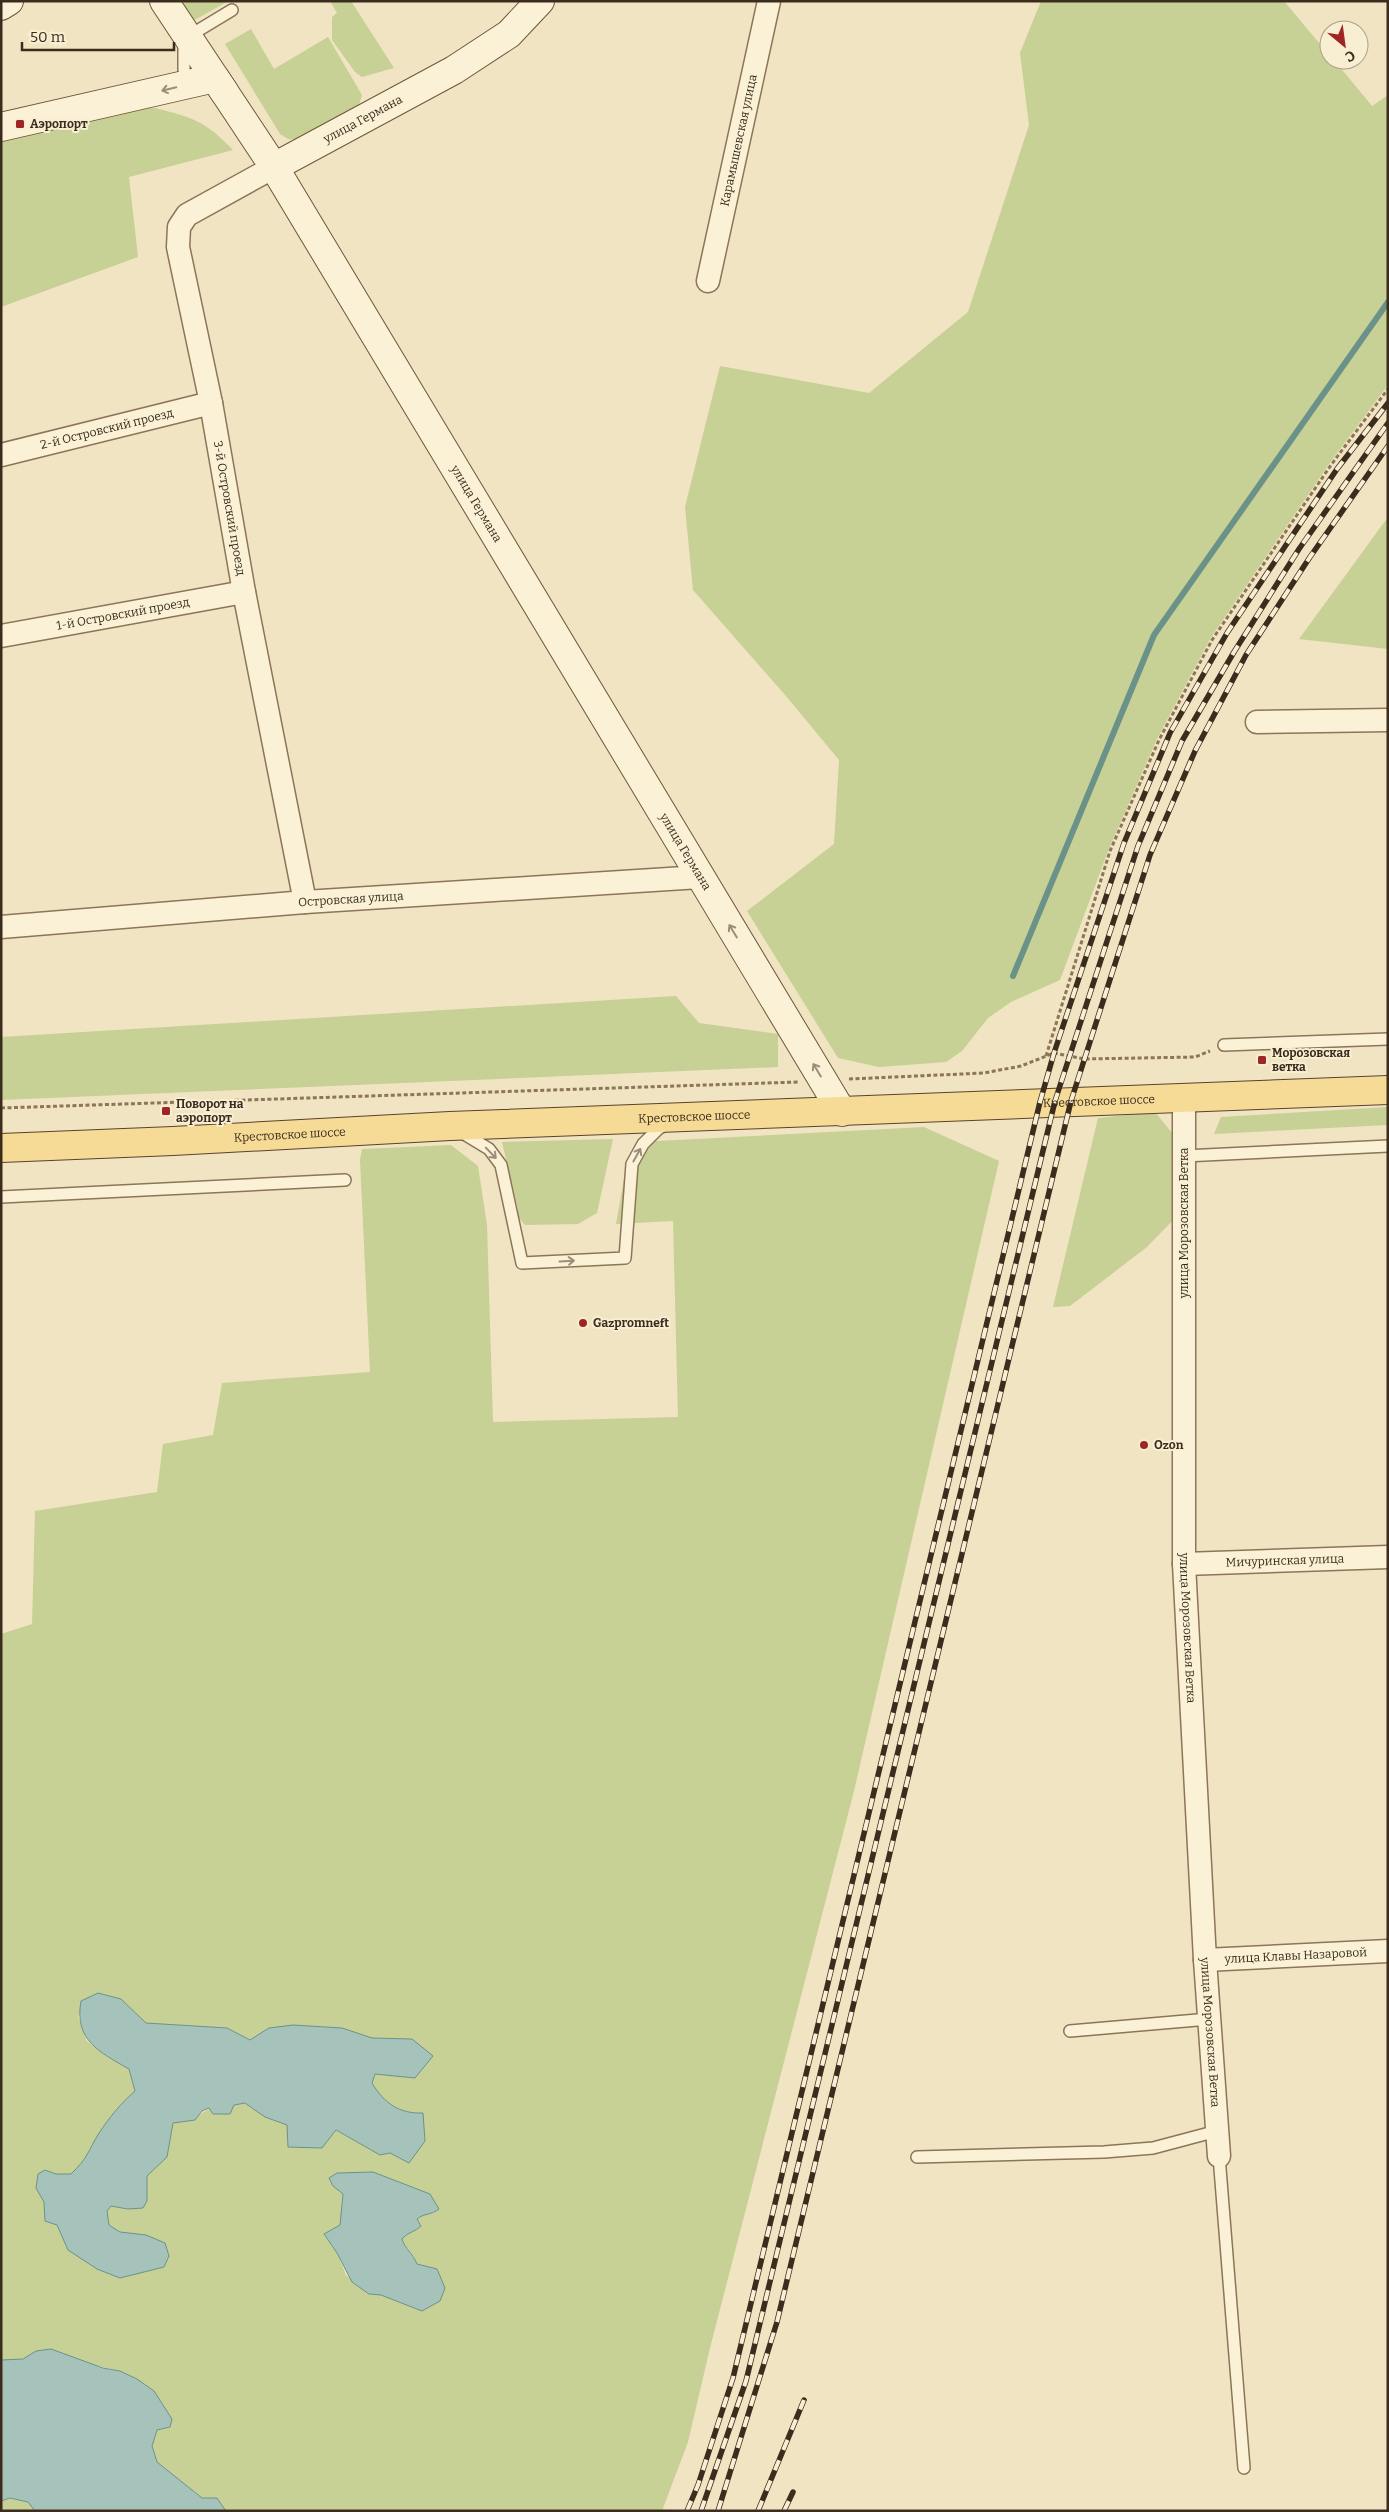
<svg xmlns="http://www.w3.org/2000/svg" width="1389" height="2512" font-family="Bitter,serif">
	<style>
		.green { fill: #c7d095; fill-rule: evenodd }
		.water { fill: #a5c3bb; stroke: #6b9289 }
		.lines { fill: none; stroke-linecap: round; stroke-linejoin: round }
		.stream { stroke: #6b9289; stroke-width: 6 }
		.lane-casing { stroke: #8c7558; stroke-width: 14 }
		.street-casing { stroke: #8c7558; stroke-width: 25 }
		.secondary-casing { stroke: #6e563b; stroke-width: 30 }
		.primary-casing { stroke: #59422c; stroke-width: 30 }
		.path { stroke: #8c7558; stroke-width: 3; stroke-dasharray: 4 2.5; stroke-linecap: butt }
		.lane { stroke: #fbf1d6; stroke-width: 11 }
		.street { stroke: #fbf1d6; stroke-width: 22 }
		.secondary { stroke: #fbf1d6; stroke-width: 28 }
		.primary { stroke: #f6db97; stroke-width: 28 }
		.rail-casing { stroke: #3b2c1d; stroke-width: 5.5 }
		.rail { stroke: #f8eed2; stroke-width: 4; stroke-dasharray: 11; stroke-linecap: butt }
		.oneway { stroke: #9b8e7a }
		.poi-dot { fill: #9f2624; stroke: #f8eed2; stroke-width: 2 }
		.labels { text-anchor: middle; stroke-width: 4; stroke-linejoin: round; paint-order: stroke }
		.street-label { font-size: 12px; fill: #3b2c1d; stroke: #f8eed2 }
		.poi-label { font-size: 12px; font-weight: bold; fill: #3b2c1d; stroke: #f8eed2; text-anchor: start }
	</style>
	<rect width="100%" height="100%" fill="#f1e4c2"/>
	<!-- green -->
	<path class="green" d="M181 1H224L225 3 193 21Z
		M330 1H351L394 68 362 77 355 72 332 40V17L337 13Z
		M1041 1H1284L1329 55V60H1334L1372 106 1388 95V385L1329 464 1210 639 1157 739 1108 851 1060 980 1011 1002 988 1018 962 1051 946 1062 879 1067 838 1058 747 911 834 844 839 760 786 696 693 590 685 507 720 366 869 393 968 312 1029 125 1020 53Z
		M251 29 274 69 328 37 362 95 359 105 299 140 288 139 280 134 225 44Z
		M155 108C194 118 205 121 233 150L129 177 138 257 1 307V129L125 109Z
		M1388 517V649L1299 639Z
		M676 996 699 1023 778 1034V1067L1 1100V1037Z
		M1388 1107V1125L1214 1134 1221 1117Z
		M1155 1112 1177 1139V1216L1147 1247 1070 1306 1053 1307 1098 1118Z
		M924 1127 999 1161 854 1791 710 2348 688 2442 662 2511H226L217 2498H202L157 2462 152 2446 157 2430 170 2426 120 2371 36 2351 23 2359 1 2360V1634L32 1624 35 1511 157 1492 163 1444 213 1435 222 1383 370 1372 360 1160 362 1149 451 1145 478 1166 487 1225 493 1422 678 1417 673 1221 616 1224 627 1162 638 1142ZM121 1999 146 2023 227 2028 250 2040 269 2028H342L372 2038 412 2039 415 2078 375 2074 372 2083 382 2099 407 2114 380 2155 335 2130 287 2125 265 2117 245 2103C226 2106 208 2104 195 2120L173 2123 167 2157 147 2176V2201L128 2209 111 2206 107 2211 109 2226 120 2232 146 2235 164 2267 120 2278 68 2250 57 2225 45 2221V2170L56 2174H71C88 2158 88 2151 99 2133 109 2118 121 2103 135 2091L129 2069 107 2057 87 2041 78 2016ZM373 2172 430 2194 434 2213 423 2214 417 2219 421 2225C415 2232 408 2232 401 2239 405 2248 413 2252 416 2262 421 2276 420 2295 422 2311L381 2295 369 2294 346 2275 337 2253 324 2235 340 2225 343 2194 333 2186 337 2173Z
		M613 1139 597 1213 578 1224 525 1225 518 1217V1209L502 1142Z
		M10 2498 28 2502 35 2511H1V2501Z"/>
	<!-- water -->
	<path class="water" d="M98 1993 121 1999 146 2023 227 2028 250 2040 269 2028 293 2025 342 2028 372 2038 412 2039 433 2056 415 2078 375 2074 372 2083C384 2103 399 2114 423 2113L425 2141 409 2163 390 2153 380 2155 336 2130 322 2148 288 2147 287 2125 265 2117 245 2103 234 2105 230 2114H213L209 2108 202 2111 195 2120 173 2123 167 2157 147 2176V2201L143 2208 128 2209 111 2206 107 2211 109 2225 120 2232 146 2235 165 2243 169 2256 164 2267 120 2278 97 2269 68 2250 57 2225 45 2221 44 2202 36 2188 38 2174 45 2170 56 2174H71C88 2158 88 2151 99 2133 109 2118 121 2103 135 2091L129 2069C99 2052 74 2040 81 2001Z
		M373 2172 430 2194 439 2209C432 2215 424 2213 417 2219L421 2226C415 2232 408 2232 402 2239 405 2249 412 2252 417 2264L437 2269 445 2288 440 2301 422 2311 381 2295 369 2294 352 2282 337 2253 324 2234 340 2225 343 2194 333 2186 329 2178 337 2173Z
		M51 2349 103 2368 120 2371 137 2379 154 2391 172 2419 170 2427 157 2430 152 2446 157 2462 202 2498H217L226 2511H35L28 2502 10 2498 1 2501V2360L23 2359 36 2351Z"/>
	<g class="lines">
		<!-- stream -->
		<path class="stream" d="M1013 976 1154 635 1388 302"/>
		<!-- lane casing -->
		<g class="lane-casing">
			<path id="lane" d="M184 70V39L232 10
				M1224 1045 1388 1039
				M461 1132 489 1149 501 1165 522 1263 625 1258 632 1164 643 1144 658 1129 667 1124
				M1184 1156 1388 1146
				M1 1197 345 1180
				M1070 2031 1209 2019
				M1219 2156 1244 2468
				M917 2157 1104 2152 1153 2148 1217 2131"/>
		</g>
		<!-- street casing -->
		<g class="street-casing">
			<g id="street">
				<path id="s1" d="M274 167 187 215 179 227 178 247 211 403 244 592 305 902"/>
				<path id="s2" d="M708 281 769 1"/>
				<path id="s3" d="M1 455 211 403"/>
				<path id="s4" d="M1 636 244 592"/>
				<path d="M1257 722 1388 720"/>
				<path id="s5" d="M1 927 305 902 700 877"/>
				<path id="s6" d="M1184 1098V1564L1205 1960 1219 2156"/>
				<path id="s7" d="M1184 1564 1388 1557"/>
				<path id="s8" d="M1205 1960 1388 1951"/>
			</g>
		</g>
		<!-- secondary casing -->
		<g class="secondary-casing">
			<g id="secondary">
				<path id="s9" d="M164 1 274 167 842 1112"/>
				<path d="M1 6 9 1"/>
				<path d="M1 127 215 78 225 93"/>
				<path id="s10" d="M274 167 454 70 509 34 540 1"/>
			</g>
		</g>
		<!-- primary casing -->
		<g class="primary-casing">
			<g id="primary">
				<path id="s11" d="M1 1148 173 1141 450 1126 1388 1090"/>
			</g>
		</g>
		<!-- path -->
		<path class="path" d="M1046 1056 1110 851 1159 740 1212 640 1331 465 1388 389
			M849 1079 984 1073 1021 1066 1054 1053 1084 1059 1195 1057 1210 1051
			M1 1108 798 1082"/>
		<!-- lane -->
		<use href="#lane" class="lane"/>
		<!-- street -->
		<use href="#street" class="street"/>
		<!-- secondary -->
		<use href="#secondary" class="secondary"/>
		<!-- primary -->
		<use href="#primary" class="primary"/>
		<!-- rail casing -->
		<g class="rail-casing">
			<path id="rail" d="M687 2511 698 2485 733 2378 1040 1102 1054 1053 1124 843 1170 733 1227 633 1337 469 1388 403
				M701 2511 746 2381 1055 1101 1138 846 1182 741 1234 652 1299 549 1388 423
				M718 2511 777 2322 1071 1101 1150 855 1195 751 1246 655 1310 557 1388 446
				M758 2511 804 2400
				M784 2511 793 2492"/>
		</g>
		<!-- rail -->
		<use href="#rail" class="rail"/>
	</g>
	<!-- one-way arrows -->
	<defs><path id="oneway-shaft" d="M-6 0H5M1.5-3L5.5 0L1.5 3" fill="none" stroke-width="1.6" stroke-linecap="round" stroke-linejoin="round" transform="scale(1.25)"/></defs>
	<g class="oneway">
		<use href="#oneway-shaft" transform="translate(169 89) rotate(167)"/>
		<use href="#oneway-shaft" transform="translate(733 931) rotate(-121)"/>
		<use href="#oneway-shaft" transform="translate(817 1070) rotate(-121)"/>
		<use href="#oneway-shaft" transform="translate(491 1153) rotate(46)"/>
		<use href="#oneway-shaft" transform="translate(637 1155) rotate(-61)"/>
		<use href="#oneway-shaft" transform="translate(567 1261) rotate(-3)"/>
	</g>
	<!-- markers -->
	<g class="poi-dot">
		<rect x="15" y="119" width="10" height="10" rx="2.5"/>
		<rect x="1257" y="1055" width="10" height="10" rx="2.5"/>
		<rect x="161" y="1106" width="10" height="10" rx="2.5"/>
		<circle cx="583" cy="1323" r="5"/>
		<circle cx="1144" cy="1445" r="5"/>
	</g>
	<g class="labels">
		<!-- street labels -->
		<g class="street-label">
			<text dy="4" stroke="none"><textPath href="#s10" startOffset="101">улица Германа</textPath></text>
			<text dy="4" stroke="none"><textPath href="#s2" startOffset="144">Карамышевская улица</textPath></text>
			<text dy="4" stroke="none"><textPath href="#s3" startOffset="109">2-й Островский проезд</textPath></text>
			<text dy="4" stroke="none"><textPath href="#s9" startOffset="592">улица Германа</textPath></text>
			<text dy="4" stroke="none"><textPath href="#s1" startOffset="400">3-й Островский проезд</textPath></text>
			<text dy="4" stroke="none"><textPath href="#s4" startOffset="124">1-й Островский проезд</textPath></text>
			<text dy="4" stroke="none"><textPath href="#s9" startOffset="998">улица Германа</textPath></text>
			<text dy="4" stroke="none"><textPath href="#s5" startOffset="351">Островская улица</textPath></text>
			<text dy="4" stroke="none"><textPath href="#s11" startOffset="1099">Крестовское шоссе</textPath></text>
			<text dy="4" stroke="none"><textPath href="#s11" startOffset="694">Крестовское шоссе</textPath></text>
			<text dy="4" stroke="none"><textPath href="#s11" startOffset="289">Крестовское шоссе</textPath></text>
			<text transform="translate(1184 1223) rotate(-90)" y="4">улица Морозовская Ветка</text>
			<text dy="4" stroke="none"><textPath href="#s7" startOffset="101">Мичуринская улица</textPath></text>
			<text dy="4" stroke="none"><textPath href="#s6" startOffset="530">улица Морозовская Ветка</textPath></text>
			<text dy="4" stroke="none"><textPath href="#s8" startOffset="91">улица Клавы Назаровой</textPath></text>
			<text dy="4" stroke="none"><textPath href="#s6" startOffset="935">улица Морозовская Ветка</textPath></text>
		</g>
		<!-- poi labels -->
		<g class="poi-label">
			<text x="30" y="128">Аэропорт</text>
			<text x="1272" y="1057">Морозовская<tspan x="1272" dy="14">ветка</tspan></text>
			<text x="176" y="1108">Поворот на<tspan x="176" dy="14">аэропорт</tspan></text>
			<text x="593" y="1327">Gazpromneft</text>
			<text x="1154" y="1449">Ozon</text>
		</g>
	</g>
	<!-- border -->
	<rect width="1389" height="2512" fill="none" stroke="#3b2c1d" stroke-width="5"/>
	<!-- north arrow -->
	<g transform="translate(1344 45) rotate(151)"><circle r="24" fill="#f8eed2" stroke="#aca08a"/>
	<path d="M0-4L9 19L0 12L-9 19Z" fill="#9f2624"/>
	<text y="-8" font-size="14" font-weight="bold" text-anchor="middle" fill="#3b2c1d">С</text>
	</g>
	<!-- scale -->
	<path d="M22 42v8h152v-8" fill="none" stroke="#3b2c1d" stroke-width="2.5"/>
	<text x="30" y="42" font-size="15" fill="#3b2c1d" stroke="#f8eed2" stroke-width="4" paint-order="stroke">50 m</text>
</svg>
